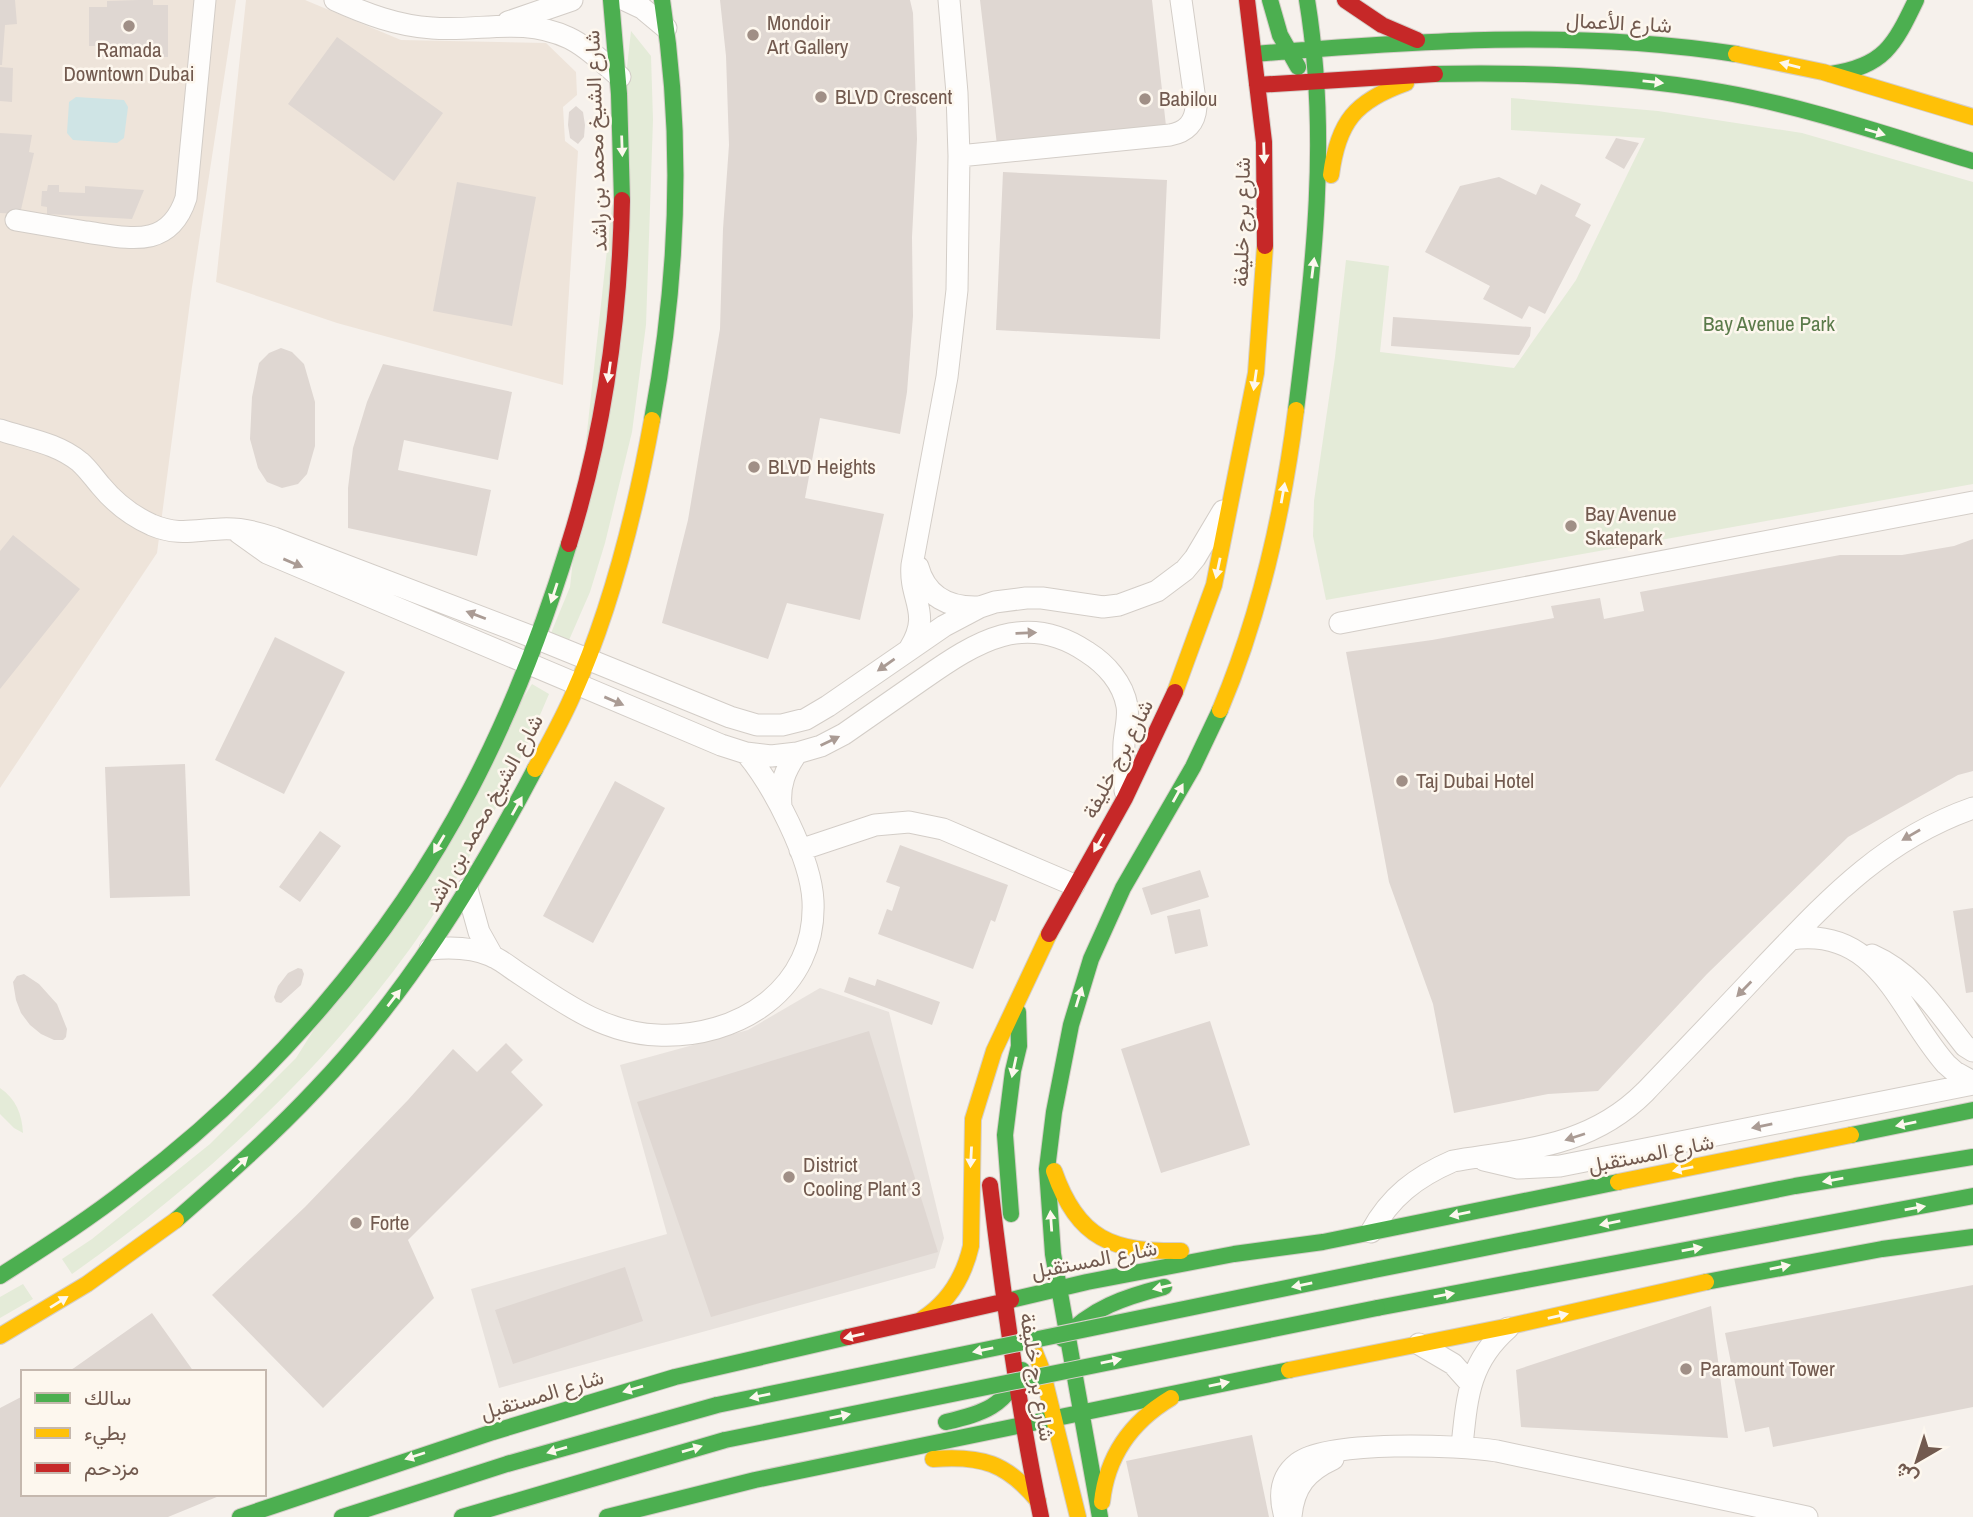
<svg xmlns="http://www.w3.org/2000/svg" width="1973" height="1517" font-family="'Archivo Narrow',Vazirmatn,sans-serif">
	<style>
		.residential { fill: #eee4da }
		.industrial { fill: #e8e2dd }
		.green { fill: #e4ebd8 }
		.water { fill: #cfe4e5 }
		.building { fill: #dfd7d2 }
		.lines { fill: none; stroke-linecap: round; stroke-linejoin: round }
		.street-casing { stroke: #d3cdc7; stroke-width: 23 }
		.fast-casing { stroke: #d5cec8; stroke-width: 18 }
		.slow-casing { stroke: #d5cec8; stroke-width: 18 }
		.jam-casing { stroke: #d5cec8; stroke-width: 18 }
		.street { stroke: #fefdfc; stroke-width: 21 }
		.fast { stroke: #4caf50; stroke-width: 16 }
		.slow { stroke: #ffc107; stroke-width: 16 }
		.jam { stroke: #c62828; stroke-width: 16 }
		.fast-bridge-casing { stroke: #d5cec8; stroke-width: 18; stroke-linecap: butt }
		.fast-bridge { stroke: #4caf50; stroke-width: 16 }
		.oneway { fill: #fdf7ee }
		.oneway2 { fill: #aa9b94 }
		.poi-dot { fill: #a08f86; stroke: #fdf7ee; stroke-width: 2.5 }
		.labels { text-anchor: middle; stroke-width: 5; stroke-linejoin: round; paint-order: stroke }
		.poi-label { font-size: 21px; fill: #725a4f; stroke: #fdf7ee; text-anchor: start }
		.street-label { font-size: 21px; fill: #725a4f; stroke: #fdf7ee }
		.park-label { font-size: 21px; fill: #5b7b4b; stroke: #fdf7ee }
	</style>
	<rect width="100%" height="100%" fill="#f6f1ec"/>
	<!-- residential -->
	<path class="residential" d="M0 0H236L192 287 157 553 0 788Z
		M246 0H305L401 40 546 43 576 72 577 95 563 107 565 141 578 151 563 385 337 323 216 282Z"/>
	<!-- industrial -->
	<path class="industrial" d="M820 988 889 1012 944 1238 935 1268 499 1388 471 1289 667 1234 620 1065 748 1030Z"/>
	<!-- green -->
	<path class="green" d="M631 31 651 56 653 120 646 325 632 432 605 543 590 592 566 647 549 638 570 587Z
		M1511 98 1658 111 1802 133 1973 182V484L1326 600 1313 536 1314 501 1335 357 1346 260 1389 266 1380 352 1514 368 1576 280 1645 138 1511 130Z
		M532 684 549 694C516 773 476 851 428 923 334 1061 208 1178 72 1274L62 1259 92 1239 210 1144 296 1058Z
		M0 1088C16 1099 22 1114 23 1133L14 1128 0 1114Z
		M23 1284 33 1299 0 1318V1297Z"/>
	<!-- water -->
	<path class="water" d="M76 97 124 100 128 107 124 138 117 143 73 140 67 133 69 102Z"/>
	<!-- building -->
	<path class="building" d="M0 0H15L17 24 5 25 2 65H0Z
		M139 0H153V5H168V57H95V46H89V7H107V1Z
		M720 0H910L913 13 917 139 912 237 913 316 907 392 900 434 820 418 805 498 884 514 860 620 787 603 768 659 662 623 688 520 720 329 723 229 729 145 726 56Z
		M980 0H1152L1166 126 997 145Z
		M337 37 443 113 394 181 288 104Z
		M0 67 13 68 12 102 0 101Z
		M576 106 583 112 585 125 584 137 578 144 570 138 568 125 569 112Z
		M0 133 32 135 29 152 34 153 20 214 0 213Z
		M1616 138 1639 143 1624 169 1605 158Z
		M1003 172 1167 180 1160 339 996 330Z
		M1499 177 1536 195 1541 184 1581 204 1575 216 1591 225 1545 314 1529 306 1522 319 1483 299 1490 286 1425 252 1460 186Z
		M457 182 536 197 512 326 433 311Z
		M48 185H59V192L85 193V186L144 190 132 219 47 214V207L41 206 42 191H47Z
		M1393 317 1531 327 1530 336 1519 355 1391 346Z
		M281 348 292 352 304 364 315 402V446L307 474 298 484 282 488 267 482 258 468 250 439 252 397 259 363 269 353Z
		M383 364 512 392 498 460 404 440 398 470 491 490 477 556 348 528V488L353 448 367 402Z
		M13 535 80 589 0 689V551Z
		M1973 539V771L1958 775 1848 837 1707 974 1598 1091 1548 1094 1454 1113 1433 1004 1389 882 1346 652 1432 640 1554 618 1551 606 1600 598 1604 619 1644 611 1640 592 1840 555H1902L1954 546Z
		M275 637 345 672 284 794 215 760Z
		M185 764 190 896 110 898 105 767Z
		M615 781 665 808 593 943 543 916Z
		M320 831 341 846 300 902 279 887Z
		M900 845 1008 885 995 922 991 920 973 969 878 934 887 909 892 911 900 887 886 882Z
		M1200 870 1209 897 1151 915 1142 888Z
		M1973 908V992L1966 993 1953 911Z
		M1200 909 1208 946 1175 954 1167 916Z
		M298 968 302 969 304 974 301 985 281 1003 276 1002 274 997 278 986 288 973Z
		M24 974 39 984 57 1004 67 1029 66 1037 63 1040H54L41 1034 30 1025 21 1013 16 1000 13 982 17 976Z
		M849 977 875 986 877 979 940 1002 932 1025 844 992Z
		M1210 1021 1250 1145 1161 1173 1121 1049Z
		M869 1031 938 1252 711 1317 637 1102Z
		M506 1043 523 1060 511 1072 543 1105 408 1240 434 1298 323 1408 212 1295 305 1207 408 1100 453 1049 477 1072Z
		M625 1267 643 1321 513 1364 495 1310Z
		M1973 1285V1407L1773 1447 1769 1427 1745 1432 1725 1333Z
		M1711 1306 1728 1438 1521 1427 1516 1370Z
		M152 1313 194 1372H67L74 1368Z
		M23 1396V1494H224L168 1517H0V1408Z
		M1252 1435 1269 1517H1138L1126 1461Z"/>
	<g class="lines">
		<!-- street casing -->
		<g class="street-casing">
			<path id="street" d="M335 0C366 14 398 26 432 28 481 32 521 16 569 38 588 47 604 64 620 77
				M625 0 642 8 666 28
				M508 22 572 0
				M959 156 1170 135C1186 132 1195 123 1196 107L1181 0
				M16 220C40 224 63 228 86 232 129 238 169 250 186 198L205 0
				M0 430C27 439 57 443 80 462 88 469 94 478 101 486 115 503 132 516 152 525 178 536 195 530 221 529 239 528 257 532 274 538L538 639 730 717 757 725H782L806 719 828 706 944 626 980 607 995 602 1026 598H1042L1103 607 1119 605 1157 591 1185 570 1195 558 1223 511
				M239 533 267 553 721 745 746 753 771 756 797 753 821 746 844 734C870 716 896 698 923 679 976 642 1025 610 1087 652 1106 664 1123 683 1127 706 1129 718 1125 730 1124 743 1123 759 1125 775 1125 791
				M918 567C926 597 949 608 978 607
				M1340 623 1973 502
				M910 648C932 612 909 600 912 565L947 377 957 290 959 156 957 93 949 0
				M781 806C779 785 785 770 797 753
				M800 850 875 825 909 822 943 829 1074 885
				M467 889 479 932 493 957
				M1791 939C1879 926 1899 1011 1946 1064L1955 1072 1973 1082
				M430 949C451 947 472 947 492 956 503 961 513 970 523 976 565 1004 605 1033 657 1035 738 1039 817 989 813 901 811 858 773 785 746 753
				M1872 955C1915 974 1937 1011 1965 1046L1973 1051
				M1484 1160 1518 1168 1560 1166 1973 1084
				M1371 1232C1390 1197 1416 1177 1453 1161 1526 1149 1590 1147 1645 1092 1684 1051 1724 1010 1763 968 1828 900 1882 840 1973 808
				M1419 1344 1453 1364 1470 1383
				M1462 1446C1467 1397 1469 1362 1508 1328
				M1291 1516C1294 1486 1307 1471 1333 1459
				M1285 1517C1279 1497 1280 1477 1298 1463 1328 1440 1458 1445 1497 1451L1807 1517"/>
		</g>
		<!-- fast casing -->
		<g class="fast-casing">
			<path id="fast" d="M611 0 619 94 622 200
				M1270 0 1280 35 1298 67
				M1254 54C1414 41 1576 29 1736 54
				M1435 74C1531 72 1627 75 1722 92 1807 107 1890 136 1973 161
				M1831 74C1884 66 1894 46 1916 0
				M1296 410C1313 271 1330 140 1307 0
				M652 420C678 280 684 140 662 0
				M1851 1135 1973 1110
				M1011 1214 1005 1135 1013 1071 1019 1046 1018 1012
				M176 1220C224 1178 272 1136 316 1089 406 995 475 883 535 769
				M1369 1271 1795 1186 1973 1157
				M0 1276C45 1247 89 1219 131 1186 269 1082 390 943 470 790 511 712 543 629 569 544
				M1706 1282 1882 1249 1973 1237
				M1011 1300 1087 1282 1234 1254 1323 1242 1618 1182
				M1377 1308 1973 1196
				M1063 1339C1091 1308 1125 1297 1164 1287
				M946 1422C984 1413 1004 1407 1022 1370
				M240 1517 493 1432 675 1377 848 1337
				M342 1517 507 1464 717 1405
				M462 1517 725 1440
				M607 1517 755 1480 1289 1370
				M1100 1517 1053 1254 1047 1169 1054 1112 1071 1025 1091 959 1123 888 1193 767 1220 710"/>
		</g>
		<!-- slow casing -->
		<g class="slow-casing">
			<path id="slow" d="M1736 54 1823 72 1973 117
				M1331 175C1338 122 1355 101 1406 83
				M1175 692 1214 585 1256 373 1265 246
				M1220 710C1260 615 1283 513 1296 410
				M535 769C548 745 561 722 572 697 611 610 635 514 652 420
				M1054 1171C1078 1240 1113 1252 1181 1251
				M1618 1182 1851 1135
				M922 1319C949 1302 964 1276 971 1246L973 1119 994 1051 1049 934
				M0 1336 87 1284 176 1220
				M1034 1350 1042 1370 1078 1517
				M1289 1370 1510 1326 1706 1282
				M933 1459C981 1455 1007 1463 1038 1501
				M1102 1502C1107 1455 1131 1422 1171 1398"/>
		</g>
		<!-- jam casing -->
		<g class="jam-casing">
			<path id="jam" d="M1247 0 1264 142 1265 246
				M1345 0 1382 25 1417 40
				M1257 85 1435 74
				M569 544C604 432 620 318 622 200
				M1049 934 1125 798 1175 692
				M990 1185C1003 1296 1018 1407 1041 1517
				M848 1337 1011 1300"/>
		</g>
		<!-- street -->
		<use href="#street" class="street"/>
		<!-- fast -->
		<use href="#fast" class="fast"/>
		<!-- slow -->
		<use href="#slow" class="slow"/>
		<!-- jam -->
		<use href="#jam" class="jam"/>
		<!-- fast-bridge casing -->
		<g class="fast-bridge-casing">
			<path id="fast-bridge" d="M717 1405 1369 1271
				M725 1440 1377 1308"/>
		</g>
		<!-- fast-bridge -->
		<use href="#fast-bridge" class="fast-bridge"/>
	</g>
	<!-- one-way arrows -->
	<defs><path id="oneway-solid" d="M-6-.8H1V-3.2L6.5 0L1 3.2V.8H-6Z" transform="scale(1.75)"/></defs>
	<g class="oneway">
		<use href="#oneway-solid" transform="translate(1790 65) rotate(-166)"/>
		<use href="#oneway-solid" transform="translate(1653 82) rotate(6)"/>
		<use href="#oneway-solid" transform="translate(1875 132) rotate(16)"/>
		<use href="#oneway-solid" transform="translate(622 146) rotate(88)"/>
		<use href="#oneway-solid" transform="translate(1264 153) rotate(88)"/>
		<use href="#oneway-solid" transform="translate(1313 268) rotate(-83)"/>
		<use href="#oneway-solid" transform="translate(609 372) rotate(98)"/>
		<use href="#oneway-solid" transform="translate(1255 380) rotate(98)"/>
		<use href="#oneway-solid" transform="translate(1283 493) rotate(-80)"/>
		<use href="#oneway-solid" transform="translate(1218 568) rotate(102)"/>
		<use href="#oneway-solid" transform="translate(554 593) rotate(108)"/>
		<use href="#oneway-solid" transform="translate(1178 793) rotate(-61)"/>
		<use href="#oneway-solid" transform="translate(517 806) rotate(-61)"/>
		<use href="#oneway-solid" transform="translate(1099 843) rotate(120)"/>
		<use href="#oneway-solid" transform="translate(439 844) rotate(121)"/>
		<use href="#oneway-solid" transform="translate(1079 997) rotate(-73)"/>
		<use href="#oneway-solid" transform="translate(394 998) rotate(-52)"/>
		<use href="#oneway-solid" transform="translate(1014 1067) rotate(102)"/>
		<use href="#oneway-solid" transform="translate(1906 1124) rotate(169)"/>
		<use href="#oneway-solid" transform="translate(971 1157) rotate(93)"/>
		<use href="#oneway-solid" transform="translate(240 1164) rotate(-43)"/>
		<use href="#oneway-solid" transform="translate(1683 1169) rotate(169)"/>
		<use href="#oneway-solid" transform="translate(1833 1180) rotate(170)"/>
		<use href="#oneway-solid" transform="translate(1915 1208) rotate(-10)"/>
		<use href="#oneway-solid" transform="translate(1460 1214) rotate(169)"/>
		<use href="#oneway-solid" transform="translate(1051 1221) rotate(-94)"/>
		<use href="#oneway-solid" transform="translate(1610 1223) rotate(169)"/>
		<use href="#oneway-solid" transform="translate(1692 1249) rotate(-10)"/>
		<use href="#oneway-solid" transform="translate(1780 1267) rotate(-11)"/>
		<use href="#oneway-solid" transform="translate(1302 1285) rotate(168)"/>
		<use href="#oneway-solid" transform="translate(1163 1287) rotate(167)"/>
		<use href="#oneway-solid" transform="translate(1444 1295) rotate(-10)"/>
		<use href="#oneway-solid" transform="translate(59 1302) rotate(-32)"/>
		<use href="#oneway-solid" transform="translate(1558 1316) rotate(-13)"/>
		<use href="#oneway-solid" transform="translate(854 1336) rotate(167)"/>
		<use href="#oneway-solid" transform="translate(983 1350) rotate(168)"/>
		<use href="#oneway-solid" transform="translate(1111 1361) rotate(-11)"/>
		<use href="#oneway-solid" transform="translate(1219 1384) rotate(-11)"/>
		<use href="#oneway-solid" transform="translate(633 1389) rotate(164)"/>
		<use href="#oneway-solid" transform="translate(760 1396) rotate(168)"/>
		<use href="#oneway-solid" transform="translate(840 1416) rotate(-11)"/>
		<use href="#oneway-solid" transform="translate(692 1449) rotate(-16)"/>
		<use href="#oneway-solid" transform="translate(557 1450) rotate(164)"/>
		<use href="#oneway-solid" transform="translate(415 1456) rotate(162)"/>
	</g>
	<g class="oneway2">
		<use href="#oneway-solid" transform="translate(293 563) rotate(23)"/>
		<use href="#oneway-solid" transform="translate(476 615) rotate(-159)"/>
		<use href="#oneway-solid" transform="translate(1026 633) rotate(-2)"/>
		<use href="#oneway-solid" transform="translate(886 665) rotate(145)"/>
		<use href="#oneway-solid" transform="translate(614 701) rotate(23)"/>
		<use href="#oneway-solid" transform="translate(830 741) rotate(-26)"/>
		<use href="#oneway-solid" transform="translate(1911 835) rotate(150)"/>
		<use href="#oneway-solid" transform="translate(1744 989) rotate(134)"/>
		<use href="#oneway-solid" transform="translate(1762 1126) rotate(169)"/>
		<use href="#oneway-solid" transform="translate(1575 1137) rotate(162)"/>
	</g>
	<!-- markers -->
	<g class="poi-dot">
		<circle cx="129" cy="26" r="7"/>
		<circle cx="753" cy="35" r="7"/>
		<circle cx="821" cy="97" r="7"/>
		<circle cx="1145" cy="99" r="7"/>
		<circle cx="754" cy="467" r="7"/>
		<circle cx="1571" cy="526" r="7"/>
		<circle cx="1402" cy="781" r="7"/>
		<circle cx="789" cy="1177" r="7"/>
		<circle cx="356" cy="1223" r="7"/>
		<circle cx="1686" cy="1369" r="7"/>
	</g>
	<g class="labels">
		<!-- poi labels -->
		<g class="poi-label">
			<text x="767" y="30">Mondoir<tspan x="767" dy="24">Art Gallery</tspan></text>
			<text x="129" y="57" text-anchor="middle">Ramada<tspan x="129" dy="24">Downtown Dubai</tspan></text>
			<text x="835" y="104">BLVD Crescent</text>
			<text x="1159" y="106">Babilou</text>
			<text x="768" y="474">BLVD Heights</text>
			<text x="1585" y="521">Bay Avenue<tspan x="1585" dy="24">Skatepark</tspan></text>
			<text x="1416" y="788">Taj Dubai Hotel</text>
			<text x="803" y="1172">District<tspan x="803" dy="24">Cooling Plant 3</tspan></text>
			<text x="370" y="1230">Forte</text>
			<text x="1700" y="1376">Paramount Tower</text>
		</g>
		<!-- street labels -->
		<g class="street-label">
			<text transform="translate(1619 23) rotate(3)" y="7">شارع الأعمال</text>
			<text transform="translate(596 141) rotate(-92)" y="7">شارع الشيخ محمد بن راشد</text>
			<text transform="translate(1242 222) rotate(-89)" y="7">شارع برج خليفة</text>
			<text transform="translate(1118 759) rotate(-63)" y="7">شارع برج خليفة</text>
			<text transform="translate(484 813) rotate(-61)" y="7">شارع الشيخ محمد بن راشد</text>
			<text transform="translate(1651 1154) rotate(-11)" y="7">شارع المستقبل</text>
			<text transform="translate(1094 1260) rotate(-11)" y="7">شارع المستقبل</text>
			<text transform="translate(1037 1377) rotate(81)" y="7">شارع برج خليفة</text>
			<text transform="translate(542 1395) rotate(-17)" y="7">شارع المستقبل</text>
		</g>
		<!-- park labels -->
		<g class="park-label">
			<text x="1769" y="331">Bay Avenue Park</text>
		</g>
	</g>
	<!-- legend -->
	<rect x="21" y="1370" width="245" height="126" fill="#fdf7ee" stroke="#c5b8ae" stroke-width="2"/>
	<rect x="35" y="1393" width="35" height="10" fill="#4caf50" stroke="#c5b8ae" stroke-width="2"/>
	<text x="84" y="1405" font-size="21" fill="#725a4f">سالك</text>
	<rect x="35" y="1428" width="35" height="10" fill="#ffc107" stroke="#c5b8ae" stroke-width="2"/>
	<text x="84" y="1440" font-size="21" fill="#725a4f">بطيء</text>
	<rect x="35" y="1463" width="35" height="10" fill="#c62828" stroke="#c5b8ae" stroke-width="2"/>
	<text x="84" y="1475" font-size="21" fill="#725a4f">مزدحم</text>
	<!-- north arrow -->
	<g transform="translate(1917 1461) rotate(219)" stroke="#fdf7ee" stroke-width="5" paint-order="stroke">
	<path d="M0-5L12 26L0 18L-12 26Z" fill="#725a4f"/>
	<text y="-10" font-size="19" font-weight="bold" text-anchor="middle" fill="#725a4f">ش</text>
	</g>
</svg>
